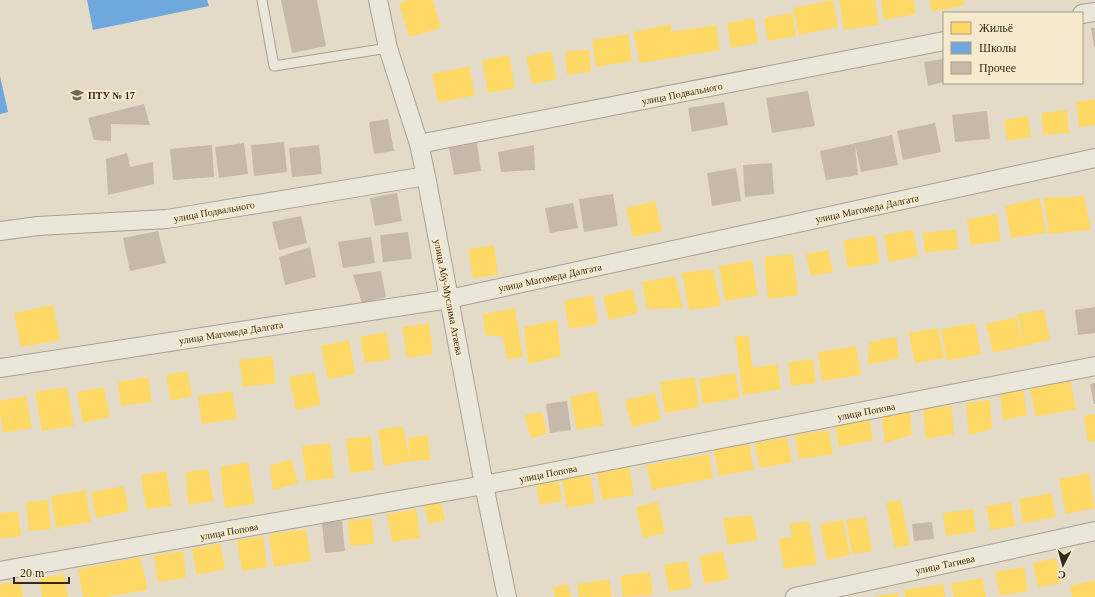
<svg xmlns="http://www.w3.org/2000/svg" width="1095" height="597" font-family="Georgia,serif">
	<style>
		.homes { fill: #ffd966 }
		.schools { fill: #6fa8dc }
		.building { fill: #c7b9a9 }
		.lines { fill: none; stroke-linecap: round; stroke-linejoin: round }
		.lane-casing { stroke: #a79f92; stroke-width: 11 }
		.street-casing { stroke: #a79f92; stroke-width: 20 }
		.lane { stroke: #ebe6da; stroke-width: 9 }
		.street { stroke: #ebe6da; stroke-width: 18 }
		.labels { text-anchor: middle; stroke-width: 4; stroke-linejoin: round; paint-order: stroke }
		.street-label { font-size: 10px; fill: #35281b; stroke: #f6eacc }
		.poi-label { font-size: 10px; font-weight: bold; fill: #35281b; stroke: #f6eacc; text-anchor: start }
	</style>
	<rect width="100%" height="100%" fill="#e3dbc8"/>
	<!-- homes -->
	<path class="homes" d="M409 0H433L441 28 409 37 399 3Z
		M833 0 838 27 799 35 793 8Z
		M839 0H875L879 25 844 30Z
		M881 0H914L916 14 884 20Z
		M929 0H963L965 5 932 12Z
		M792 13 796 36 768 41 764 18Z
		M754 18 758 43 731 48 727 23Z
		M671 24V32L716 25 720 50 640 63 633 32Z
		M628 34 632 61 596 67 592 40Z
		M589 50 591 72 567 75 565 51Z
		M551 51 557 79 532 84 526 57Z
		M509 55 515 88 488 93 482 60Z
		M469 66 475 95 438 103 432 74Z
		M1095 99V125L1079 127 1076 102Z
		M1067 110 1069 133 1044 135 1041 113Z
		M1028 116 1031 137 1007 141 1004 120Z
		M1084 196 1091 230 1049 234 1044 198Z
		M1040 198 1046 233 1011 238 1005 206Z
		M655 201 662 231 633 237 626 208Z
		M997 214 1001 241 971 245 967 219Z
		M956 229 958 249 925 253 923 233Z
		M913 230 918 256 889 262 884 235Z
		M875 235 880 263 848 268 843 241Z
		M494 245 498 275 473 278 468 249Z
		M828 250 833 272 811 276 806 254Z
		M793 254 798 295 768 299 764 257Z
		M752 260 758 295 725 301 719 266Z
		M713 269 721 306 689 310 682 273Z
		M675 276 683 308 647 309 642 282Z
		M632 289 638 313 609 320 603 296Z
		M593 295 598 324 569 329 564 301Z
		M53 305 60 340 21 347 14 313Z
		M515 308 523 357 507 359 503 337 485 335 483 314Z
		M1044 310 1050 340 993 353 986 324 1016 317 1023 341 1018 314Z
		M557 320 561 356 528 364 524 327Z
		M429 323 433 354 407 358 402 327Z
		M975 323 981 354 947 361 941 329Z
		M938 328 944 358 915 363 909 333Z
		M386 332 391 359 365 363 360 337Z
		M748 335 753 368 777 364 781 389 743 395 735 337Z
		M896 337 899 358 868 365 869 342Z
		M349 340 355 374 328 379 321 346Z
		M856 346 861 375 822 381 818 352Z
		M272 356 276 383 243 387 239 360Z
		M813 359 816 383 791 386 788 362Z
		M187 371 192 396 171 401 166 375Z
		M314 372 321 405 296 410 289 377Z
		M735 373 740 398 703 404 699 379Z
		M148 377 152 402 121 406 118 382Z
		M695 377 699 407 665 413 660 382Z
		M1070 380 1076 409 1036 417 1030 388Z
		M67 387 74 426 42 431 35 392Z
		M104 387 110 417 83 423 77 392Z
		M1023 390 1027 415 1003 420 1000 394Z
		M232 391 237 419 202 424 198 396Z
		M597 391 604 425 577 430 570 397Z
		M655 393 661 420 632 427 625 400Z
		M26 396 32 428 3 433 0 414V401Z
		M990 400 992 429 969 435 966 403Z
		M951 406 954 434 926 439 923 409Z
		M910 411 912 435 885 443 882 416Z
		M542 412 547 434 531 438 524 415Z
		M1095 414V441L1088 442 1084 416Z
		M869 418 873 440 839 447 835 425Z
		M403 426 410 461 384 466 378 430Z
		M829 430 833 454 799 459 795 435Z
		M427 435 431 460 410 461 408 438Z
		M371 436 374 470 350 473 346 439Z
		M787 437 792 462 760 468 755 443Z
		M330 443 334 478 306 481 302 446Z
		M749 444 754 470 719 476 714 450Z
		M709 454 713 478 652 490 646 465Z
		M291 459 298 483 273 490 270 466Z
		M248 462 255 504 225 508 220 467Z
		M629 467 634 495 602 500 597 472Z
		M208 469 214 501 188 505 186 472Z
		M166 471 172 506 146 509 141 475Z
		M1089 473 1095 508 1066 514 1059 479Z
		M590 475 595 503 567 508 562 480Z
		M558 479 562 501 540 505 536 482Z
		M124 486 129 511 96 518 91 492Z
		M86 490 91 522 56 528 51 496Z
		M1051 493 1056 517 1023 523 1019 499Z
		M48 500 51 529 29 531 26 502Z
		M440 500 445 520 429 524 424 505Z
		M901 500 910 545 895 548 886 502Z
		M658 502 665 533 643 538 636 507Z
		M1011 502 1015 526 990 530 986 506Z
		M416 509 420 538 392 542 387 514Z
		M973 509 976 532 946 536 943 513Z
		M18 511 21 536 0 539V513Z
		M752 515 758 540 728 545 723 518Z
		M866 517 872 551 852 554 846 520Z
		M372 518 374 544 350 546 348 520Z
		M843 520 850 555 827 560 820 524Z
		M809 521 817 564 784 569 779 539 792 537 790 524Z
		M306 529 311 561 274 567 269 534Z
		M263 536 267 567 242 571 237 540Z
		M220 543 225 569 197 575 192 549Z
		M183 551 186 578 158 582 154 555Z
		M723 551 729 579 705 584 699 556Z
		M140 557 148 590 105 597H83L78 569Z
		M1056 558 1061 583 1038 587 1033 563Z
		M687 561 692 587 669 592 664 565Z
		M1024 567 1028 591 1000 596 995 572Z
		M650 572 653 595 623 597 620 576Z
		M64 574 68 597H42L39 578Z
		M982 578 986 597H954L951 584Z
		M609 579 612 597H579L577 584Z
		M1095 580V597H1072L1070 586Z
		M20 581 23 597H0V584Z
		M568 584 571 597H555L553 587Z
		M943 584 945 597H905L904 590Z
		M899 593V597H875V596Z"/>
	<!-- schools -->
	<path class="schools" d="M87 0H207L209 6 93 30Z
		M0 76 8 112 0 114Z"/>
	<!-- building -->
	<path class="building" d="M281 0H317L326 46 292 53Z
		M1091 28H1095V46H1094Z
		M944 59V82L928 86 924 62Z
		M808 91 815 126 772 133 766 98Z
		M724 102 728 125 692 132 688 108Z
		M144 104 150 125 111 124V141L94 140 88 118Z
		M987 111 990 139 955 142 952 115Z
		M388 119 394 151 374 154 369 122Z
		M935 123 941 152 903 160 897 131Z
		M892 135 898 165 861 172 855 145 858 175 826 180 820 151Z
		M284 142 287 172 254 176 251 145Z
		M244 143 248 174 219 178 215 147Z
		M477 143 481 171 454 175 449 148Z
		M212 145 214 177 173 180 170 149Z
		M319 145 322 174 292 177 289 148Z
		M534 145 535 170 501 172 498 152Z
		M127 153 130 167 153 162 154 184 108 195 106 159Z
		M772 163 774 194 745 197 743 165Z
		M736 168 741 201 712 206 707 173Z
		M397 193 402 221 375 226 370 198Z
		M613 194 618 226 584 232 579 199Z
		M573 203 578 228 550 233 545 208Z
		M301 216 307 243 279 250 272 222Z
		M158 231 166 263 130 271 123 238Z
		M408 232 412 259 383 262 380 235Z
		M371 237 375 263 343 268 338 242Z
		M310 247 316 277 285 285 279 257Z
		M381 271 386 297 362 303 353 275Z
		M1095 307V333L1078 335 1075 310Z
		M1095 383V404H1094L1090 384Z
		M567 401 571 430 550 433 546 404Z
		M342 521 345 551 325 553 322 523Z
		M932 522 934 539 914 541 912 524Z"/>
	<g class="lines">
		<!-- lane casing -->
		<g class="lane-casing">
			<path id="lane" d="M262 0 274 66 388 48"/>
		</g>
		<!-- street casing -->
		<g class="street-casing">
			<path id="street" d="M378 0 388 48 419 144 426 176 484 485 507 597
				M1082 14 1095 12
				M419 144 944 41
				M0 231 38 226 167 219 426 176
				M0 368 449 299 1095 158
				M0 571 484 485 1095 366
				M795 597 1095 531"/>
		</g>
		<!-- lane -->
		<use href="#lane" class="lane"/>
		<!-- street -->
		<use href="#street" class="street"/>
	</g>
	<!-- icons -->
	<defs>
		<g id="university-bare" transform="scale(1.08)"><path d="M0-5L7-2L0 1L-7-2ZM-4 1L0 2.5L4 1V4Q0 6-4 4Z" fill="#726758" stroke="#f6eacc" stroke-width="2.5" paint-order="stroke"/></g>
	</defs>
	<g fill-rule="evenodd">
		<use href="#university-bare" x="77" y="95"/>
	</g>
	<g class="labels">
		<!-- street labels -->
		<g class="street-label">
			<text transform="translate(682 93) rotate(-11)" y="4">улица Подвального</text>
			<text transform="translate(867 208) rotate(-12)" y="4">улица Магомеда Далгата</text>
			<text transform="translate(214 211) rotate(-10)" y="4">улица Подвального</text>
			<text transform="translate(550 277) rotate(-12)" y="4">улица Магомеда Далгата</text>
			<text transform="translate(449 297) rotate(79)" y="4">улица Абу-Муслима Атаева</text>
			<text transform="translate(231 332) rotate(-9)" y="4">улица Магомеда Далгата</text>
			<text transform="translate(866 411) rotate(-11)" y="4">улица Попова</text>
			<text transform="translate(548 473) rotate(-11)" y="4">улица Попова</text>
			<text transform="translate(229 531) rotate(-10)" y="4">улица Попова</text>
			<text transform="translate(945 564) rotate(-12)" y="4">улица Тагиева</text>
		</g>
		<!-- poi labels -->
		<g class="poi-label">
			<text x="88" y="99">ПТУ № 17</text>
		</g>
	</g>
	<!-- legend -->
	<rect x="943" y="12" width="140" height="72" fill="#f6eacc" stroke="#a99c85"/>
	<rect x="951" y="22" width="20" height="12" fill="#ffd966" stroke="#a99c85"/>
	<text x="979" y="32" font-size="12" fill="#35281b">Жильё</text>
	<rect x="951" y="42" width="20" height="12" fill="#6fa8dc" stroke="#a99c85"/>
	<text x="979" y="52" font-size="12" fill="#35281b">Школы</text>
	<rect x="951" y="62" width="20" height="12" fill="#c7b9a9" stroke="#a99c85"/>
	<text x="979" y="72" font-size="12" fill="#35281b">Прочее</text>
	<!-- north arrow -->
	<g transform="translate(1063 565) rotate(186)" stroke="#f6eacc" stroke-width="3" paint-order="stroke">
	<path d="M0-3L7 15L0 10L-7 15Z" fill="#35281b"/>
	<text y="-6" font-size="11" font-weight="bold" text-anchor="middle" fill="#35281b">С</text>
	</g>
	<!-- scale -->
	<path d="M14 577v6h55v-6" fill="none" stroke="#35281b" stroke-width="2"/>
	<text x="20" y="577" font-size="12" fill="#35281b" stroke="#f6eacc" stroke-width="3" paint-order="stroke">20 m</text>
</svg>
